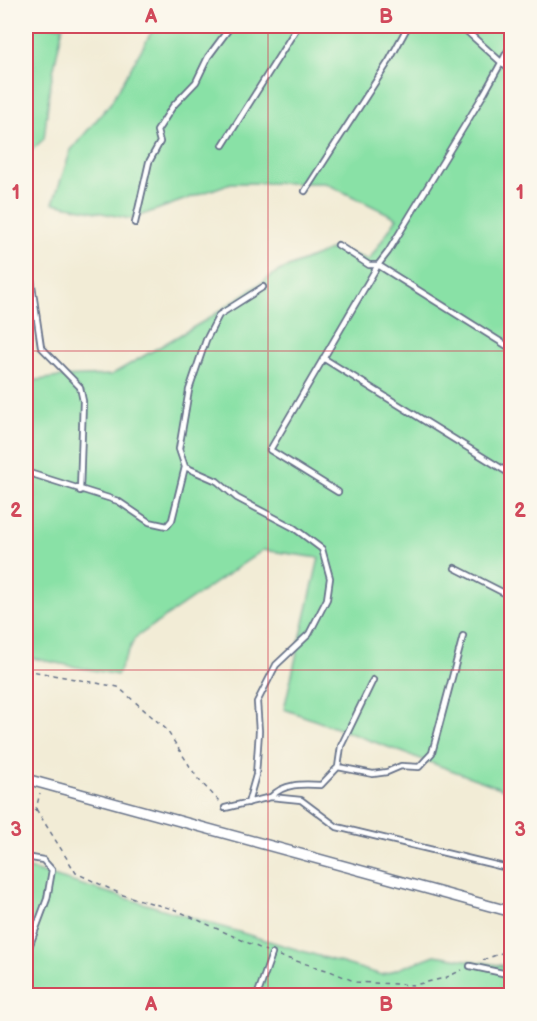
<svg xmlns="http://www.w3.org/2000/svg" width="537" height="1021" font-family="'Balsamiq Sans',sans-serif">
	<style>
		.green { fill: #89e1a6; stroke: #528882; stroke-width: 1.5 }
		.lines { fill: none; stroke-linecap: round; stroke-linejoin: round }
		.service-casing { stroke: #667188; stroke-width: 8 }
		.minor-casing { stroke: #667188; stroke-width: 12 }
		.path { stroke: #667188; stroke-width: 1.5; stroke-dasharray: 4.5 4.5; stroke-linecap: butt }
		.service { stroke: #fff; stroke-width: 4.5 }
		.minor { stroke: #fff; stroke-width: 9 }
		.grid { fill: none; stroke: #d1495b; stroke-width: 1.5; stroke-opacity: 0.55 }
		.neatline { fill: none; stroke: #d1495b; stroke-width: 2 }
		.grid-label { font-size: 20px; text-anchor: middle; font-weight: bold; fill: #d1495b }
	</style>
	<rect width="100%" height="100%" fill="#fbf7ec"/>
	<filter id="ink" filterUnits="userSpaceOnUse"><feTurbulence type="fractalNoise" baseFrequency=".0167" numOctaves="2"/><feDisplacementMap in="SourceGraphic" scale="12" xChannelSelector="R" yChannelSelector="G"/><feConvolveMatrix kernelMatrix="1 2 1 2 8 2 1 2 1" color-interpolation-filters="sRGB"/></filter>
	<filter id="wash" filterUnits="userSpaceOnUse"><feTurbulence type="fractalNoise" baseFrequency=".008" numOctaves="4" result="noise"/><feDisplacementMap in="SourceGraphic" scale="24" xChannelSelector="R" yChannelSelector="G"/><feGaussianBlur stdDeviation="1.35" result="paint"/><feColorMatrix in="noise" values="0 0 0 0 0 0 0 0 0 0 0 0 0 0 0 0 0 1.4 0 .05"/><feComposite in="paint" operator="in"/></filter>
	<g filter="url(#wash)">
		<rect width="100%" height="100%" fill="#f2ecd6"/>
		<!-- green -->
		<path class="green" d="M26 26H63L50 86 44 139 26 155Z
			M155 26H511V792L284 709 319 558 263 550 135 638 117 675 26 657V382L59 377 111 375 206 320 279 271 334 248 369 260 397 218 325 183H231L131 219 53 203 71 150 110 104Z
			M26 868 382 975 435 955 511 967V995H26Z"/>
	</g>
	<g filter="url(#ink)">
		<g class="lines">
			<!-- service casing -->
			<g class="service-casing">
				<path id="service" d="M461 26 512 72
					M223 145 298 26
					M305 191 389 61 408 26
					M135 223 149 162 160 142 157 131 173 106 196 82 208 57 231 26
					M338 245 369 265H378L512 349
					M26 272 31 278 41 347 80 387 83 401 80 491
					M323 358 512 475
					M185 467 217 481 237 498 294 528 322 549 330 578 327 599 309 634 276 665 257 702 259 731 256 775 248 803
					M26 472 118 501 149 522 167 526 172 520 185 467 179 449 189 390 206 340 219 315 263 287
					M338 492 270 450 378 265 388 252 485 92 512 43
					M455 568 512 597
					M338 767 341 746 373 680
					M271 797C284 783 302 784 321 785L338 767 373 774 387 772 401 766 419 767 432 753 463 636
					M225 808 271 797 301 800 337 827 512 869
					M26 857 43 860 52 870 47 899 26 955
					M470 966 512 975
					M257 996 272 954"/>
			</g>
			<!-- minor casing -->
			<g class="minor-casing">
				<path id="minor" d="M26 779 512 912"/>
			</g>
			<!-- path -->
			<path class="path" d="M26 670 118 687 166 729 198 779 221 803
				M36 809 76 873 123 895 176 910 266 951
				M26 815 36 809 40 793
				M279 956 330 971 356 982 414 985 445 978 462 970
				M483 960 512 949"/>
			<!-- service -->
			<use href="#service" class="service"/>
			<!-- minor -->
			<use href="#minor" class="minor"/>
		</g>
	</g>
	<!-- grid -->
	<path class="grid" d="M268 26V996M26 351H512M26 670H512"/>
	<!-- margin -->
	<rect width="537" height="1021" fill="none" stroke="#fbf7ec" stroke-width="66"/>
	<rect x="33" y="33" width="471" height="955" class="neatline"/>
	<g class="grid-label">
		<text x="151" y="23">A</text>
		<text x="386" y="23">B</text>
		<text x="16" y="199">1</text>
		<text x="520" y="199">1</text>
		<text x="16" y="517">2</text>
		<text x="520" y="517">2</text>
		<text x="16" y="836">3</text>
		<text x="520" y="836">3</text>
		<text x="151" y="1011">A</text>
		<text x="386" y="1011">B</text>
	</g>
</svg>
